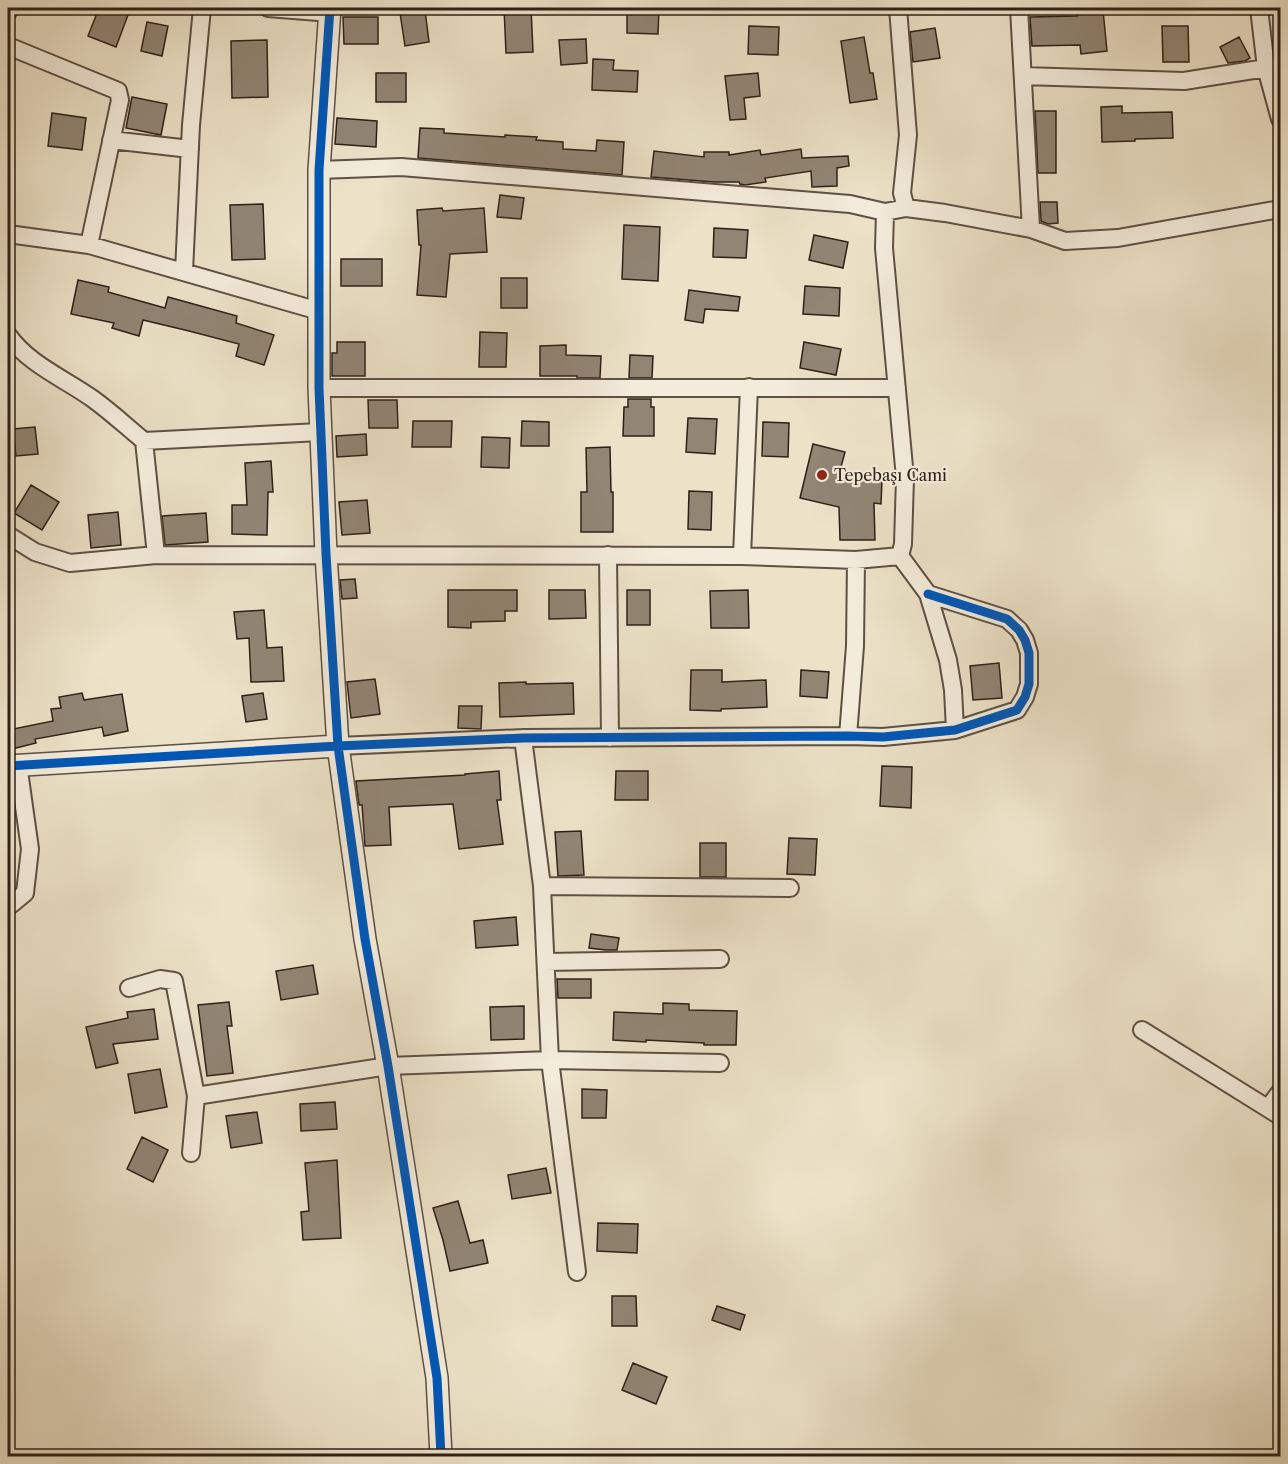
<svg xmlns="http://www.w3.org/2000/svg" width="1288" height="1464" font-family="'Libre Caslon Text',serif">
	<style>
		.building { fill: #918574; stroke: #2e2019; stroke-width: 1.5 }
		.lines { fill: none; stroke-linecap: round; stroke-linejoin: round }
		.minor-casing { stroke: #5e5045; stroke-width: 20 }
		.tertiary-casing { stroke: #5e5045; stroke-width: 24 }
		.minor { stroke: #f3ecdb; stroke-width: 16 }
		.tertiary { stroke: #f3ecdb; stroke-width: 21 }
		.cycleway-casing { stroke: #f3ecdb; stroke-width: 13 }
		.cycleway { stroke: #0057b8; stroke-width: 9 }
		.poi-dot { fill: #8f2418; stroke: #f3ecdb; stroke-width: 2 }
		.labels { text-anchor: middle; stroke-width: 4.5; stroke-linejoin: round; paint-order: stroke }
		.poi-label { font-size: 16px; fill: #2e2019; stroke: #f3ecdb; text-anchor: start }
	</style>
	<rect width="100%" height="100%" fill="#ece2c8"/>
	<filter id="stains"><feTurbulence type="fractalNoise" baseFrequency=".00333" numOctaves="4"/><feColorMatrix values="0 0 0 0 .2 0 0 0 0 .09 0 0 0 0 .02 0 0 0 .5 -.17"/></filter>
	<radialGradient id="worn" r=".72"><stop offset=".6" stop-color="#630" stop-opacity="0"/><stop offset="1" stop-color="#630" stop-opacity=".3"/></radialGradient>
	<!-- building -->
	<path class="building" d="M99 8H109L128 15 116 47 88 36Z
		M504 8H531L533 52 506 53Z
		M627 8H659L658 34 627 33Z
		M425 10 429 42 405 46 400 13Z
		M1103 10 1107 51 1081 54 1080 45 1032 46 1030 17 1077 16V13Z
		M343 17H378V44H344Z
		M147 22 168 26 162 56 141 51Z
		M749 26 779 27 778 55 748 54Z
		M1162 26H1188L1189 62H1163Z
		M935 28 940 58 913 62 910 32Z
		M864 37 870 73H873L877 99 850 103 841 41Z
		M1239 37 1250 58 1245 61 1228 63 1220 47Z
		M586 39 587 63 561 65 559 40Z
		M267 40 268 97 232 98 231 41Z
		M593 59 614 60 613 70 638 71 637 92 592 90Z
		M376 73H406V102H376Z
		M758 73 760 96 744 98 746 119 730 120 725 76Z
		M132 97 167 104 161 135 126 128Z
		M1122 106V113L1172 112 1173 138 1135 139V141L1102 142 1101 107Z
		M1035 111H1056V173H1038Z
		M52 113 86 118 82 150 48 146Z
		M337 118 377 121 376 147 335 144Z
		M420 128 444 129V133L505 137V135L537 137 536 140 563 142V149L596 151 597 140 624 142 622 175 418 158Z
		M801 149 802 158 848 156 849 166 837 168V186L812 187 811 171 765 178 766 182 745 185 740 184 739 182H714L651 177 654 151 704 157V152H729V155L760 150 761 155Z
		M500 195 524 198 521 219 497 217Z
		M1040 202H1057L1058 223 1048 224 1041 221Z
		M263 204 265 259 232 260 230 205Z
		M442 208 443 211 484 208 487 252 450 254 446 297 417 295 421 245H419L417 210Z
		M624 225 660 227 658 281 622 279Z
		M714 228 748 230 746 258 713 257Z
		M814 235 848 242 843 268 809 260Z
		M341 259H382V286H341Z
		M501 278H527V308H501Z
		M78 280 109 287 108 292 165 308 168 297 237 316 236 323 274 335 264 365 236 356 239 344 189 331 143 320 139 336 112 328 114 323 71 314Z
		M805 286 840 288 839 316 803 314Z
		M689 290 740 297 738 311 705 309 703 323 685 320Z
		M480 332 507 333 506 367H479Z
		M337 342H365V376H332V353H337Z
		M804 342 841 349 836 375 800 368Z
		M566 345V355L601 356 600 378H577V376H540V346Z
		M630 355 653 356 652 378H629Z
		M628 399H651V407H654V436H623L624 407H628Z
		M368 400H397L398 428H369Z
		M688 418 717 419 715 454 686 452Z
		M413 421H452L451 447H412Z
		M522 421 549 422V446H521Z
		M763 422 789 423 788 457 762 456Z
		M35 427 38 454 16 456 13 429Z
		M366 434 367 455 337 457 336 436Z
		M482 437 510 438 509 468 481 467Z
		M813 444 845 452 838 478 882 480 881 504 874 503 875 540H840L839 507 800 498Z
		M610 447 611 492H613V532H581V492H587L586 448Z
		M271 461 273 492H268L267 535 232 534V505H247L245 463Z
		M31 485 59 502 42 530 14 513Z
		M689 491 712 492 711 530 688 529Z
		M367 500 370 533 342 535 339 502Z
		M118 512 121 545 91 548 88 515Z
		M206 513 208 542 165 545 162 516Z
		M355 579 357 598 342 599 340 580Z
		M448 590H517V611H505V621L471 622V628L448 627Z
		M549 590H585L586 618 549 619Z
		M627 590H650V625H627Z
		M748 590 749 628H711L710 591Z
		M264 610 267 648 282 647 284 681 251 682 249 638 237 639 234 612Z
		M999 663 1002 698 973 700 970 666Z
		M691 670H722V682L766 680 767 707 721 709V711L690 710Z
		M801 670 829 672 827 698 800 696Z
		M375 679 380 714 351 718 347 682Z
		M526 682V684L573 683 574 714 500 717 499 683Z
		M82 693 84 700 122 694 128 731 104 736 102 727 35 739 36 743 8 750V730L53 721 51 709 61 708 59 697Z
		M263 693 267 719 246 722 242 696Z
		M459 706H482L481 729 458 728Z
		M882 766 912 767 911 808 880 806Z
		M499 771 501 800H497L503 844 459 849 453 804 389 807 391 845 365 846 362 805H359L356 781 465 775V774Z
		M616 771H648V800H615Z
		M581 831 584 875 558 876 555 832Z
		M789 838 817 839 815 875 787 874Z
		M700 843H726V877H700Z
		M516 917 518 945 476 948 474 921Z
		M591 934 619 938 617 950H606L589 948Z
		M313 965 318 994 281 1000 276 971Z
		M557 979H591V998H558Z
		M229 1002 232 1026H227L233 1073 207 1076 198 1005Z
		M663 1003 689 1004V1010L737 1011 736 1045H704V1043L646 1040V1042L613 1040 614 1012 663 1014Z
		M524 1006V1039L491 1040 490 1007Z
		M154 1009 158 1039 113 1044 118 1063 96 1068 86 1027 128 1018 127 1012Z
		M160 1069 167 1107 135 1113 128 1074Z
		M582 1089 607 1090 606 1118H582Z
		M335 1102 337 1129 301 1131 300 1104Z
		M257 1112 262 1143 231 1148 226 1116Z
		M142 1137 168 1150 153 1182 127 1169Z
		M337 1160 341 1238 303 1240 301 1212 309 1211 305 1163Z
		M546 1168 551 1193 512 1199 508 1175Z
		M458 1201 470 1243 483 1240 488 1263 450 1271 443 1240 433 1208Z
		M598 1223 638 1224 637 1253 597 1251Z
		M612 1296H636L637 1326H612Z
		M717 1306 745 1315 740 1330 712 1320Z
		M633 1363 667 1377 656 1404 622 1390Z"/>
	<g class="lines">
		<!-- minor casing -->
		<g class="minor-casing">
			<path id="minor" d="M268 8 331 13
				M898 8 908 135 902 193 906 208
				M1019 8 1031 229
				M1259 8 1266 68 1280 119
				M8 12 9 8
				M8 46 118 91 120 100 89 245
				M1023 76 1184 81 1266 68
				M111 140 190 149
				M319 170 401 167 850 204 885 212 906 208 945 213 1031 229 1065 241 1118 238 1280 209
				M885 212 884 248 905 478 903 544 900 556
				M8 234 89 245 319 311
				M184 271 191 125 202 8
				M8 335C28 364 65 379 93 399 111 412 127 427 144 441L320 432
				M319 388H897
				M144 441 156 555
				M8 535 35 552 70 563 156 555 742 556 856 560 900 556
				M608 555 610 738
				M742 556 749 387
				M900 556 928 594 948 660 953 690 955 730
				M848 736 855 646 856 560
				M523 738 542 886 550 1060 577 1272
				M338 746 523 738 848 736 883 737 955 730 1017 710 1025 697 1029 684V653L1025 640 1019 630 1007 619 928 594
				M542 886 790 888
				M8 907 25 893 30 849 18 764
				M546 962 720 959
				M129 988 160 979 174 981 196 1096 191 1153
				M1142 1030 1280 1116
				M196 1096 388 1066 550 1060 720 1063
				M1268 1108 1280 1092"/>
		</g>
		<!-- tertiary casing -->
		<g class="tertiary-casing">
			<path id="tertiary" d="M330 8 319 170V388L326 554 338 746 365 939 388 1066 437 1378 441 1456
				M8 766 338 746"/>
		</g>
		<!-- minor -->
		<use href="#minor" class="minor"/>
		<!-- tertiary -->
		<use href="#tertiary" class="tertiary"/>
		<!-- cycleway casing -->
		<g class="cycleway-casing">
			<path id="cycleway" d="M330 8 319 170V388L326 554 338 746 365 939 388 1066 437 1378 441 1456
				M8 766 338 746 523 738 848 736 883 737 955 730 1017 710 1025 697 1029 684V653L1025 640 1019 630 1007 619 928 594"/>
		</g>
		<!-- cycleway -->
		<use href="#cycleway" class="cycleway"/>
	</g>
	<!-- markers -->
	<circle class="poi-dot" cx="822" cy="475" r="6"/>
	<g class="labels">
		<!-- poi labels -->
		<g class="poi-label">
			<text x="834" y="481">Tepebaşı Cami</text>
		</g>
	</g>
	<!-- margin -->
	<rect width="1288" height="1464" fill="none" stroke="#ece2c8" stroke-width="30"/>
	<rect x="9" y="9" width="1270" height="1446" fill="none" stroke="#2e2019" stroke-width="3"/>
	<rect x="15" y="15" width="1258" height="1434" fill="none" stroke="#2e2019" stroke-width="1.5"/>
	<rect width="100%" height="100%" filter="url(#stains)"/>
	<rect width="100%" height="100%" fill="url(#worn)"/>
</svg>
